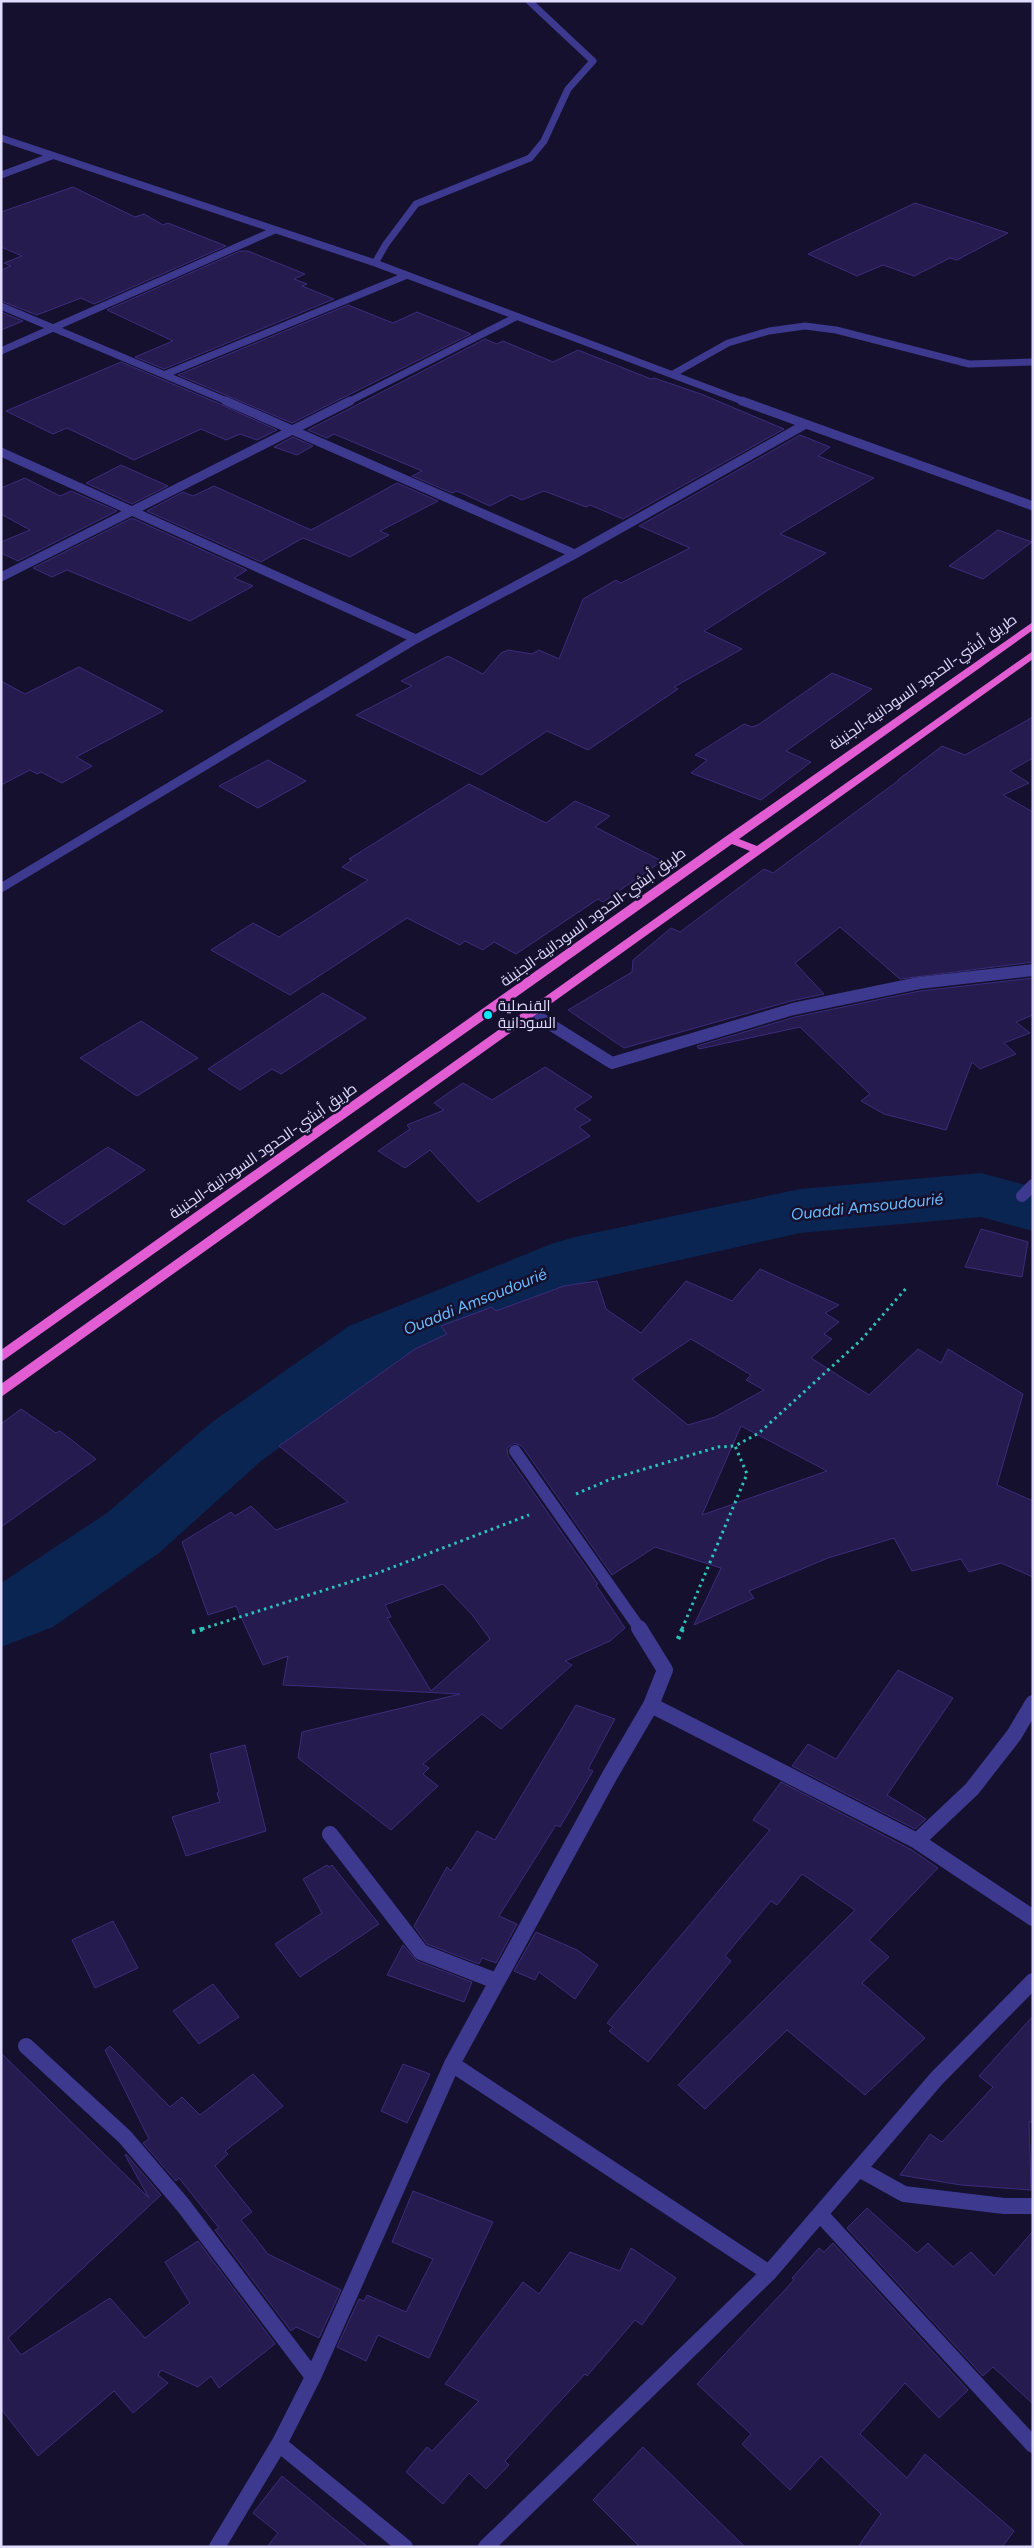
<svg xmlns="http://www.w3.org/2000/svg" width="1034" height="2548" font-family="Figtree,Cairo,sans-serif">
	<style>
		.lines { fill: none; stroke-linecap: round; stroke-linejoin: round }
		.river { fill: #0a2552; fill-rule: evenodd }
		.building { fill: #251b4f; stroke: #3c2c7c; fill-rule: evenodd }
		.path-far1 { stroke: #2bc4ba; stroke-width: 3; stroke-dasharray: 2.5 4; stroke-linecap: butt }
		.path { stroke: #2bc4ba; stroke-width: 4.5; stroke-dasharray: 3 5; stroke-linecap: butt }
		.service { stroke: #3c398e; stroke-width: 7 }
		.minor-far3 { stroke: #3c398e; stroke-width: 7 }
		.minor-far2 { stroke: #3c398e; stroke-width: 9 }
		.minor-far1 { stroke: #3c398e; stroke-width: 12 }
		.minor { stroke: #3c398e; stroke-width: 16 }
		.trunk { fill: #e25dd4; fill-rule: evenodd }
		.poi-dot { fill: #08e8ff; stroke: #15102d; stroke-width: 2 }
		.labels { text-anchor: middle; stroke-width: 5; stroke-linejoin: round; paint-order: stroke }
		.street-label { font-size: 15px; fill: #e0dcff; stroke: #15102d }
		.poi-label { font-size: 15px; fill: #e0dcff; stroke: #15102d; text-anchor: start }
		.water-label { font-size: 16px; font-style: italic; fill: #6abbff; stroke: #15102d }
	</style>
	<rect width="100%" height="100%" fill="#15102d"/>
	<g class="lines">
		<!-- river -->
		<path class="river" d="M981 1173 1033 1187V1231L981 1217 800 1233 591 1280 399 1360 261 1461 159 1553 53 1627 1 1647V1583L107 1513 211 1423 349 1326 551 1244 575 1237 800 1189Z"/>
	</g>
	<!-- building -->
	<path class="building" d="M73 187 135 217 144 214 163 225 168 223 226 246 94 304 81 298 37 315 1 301V270L11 266 4 263 22 256 1 247V212Z
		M915 203 1008 233 957 260 950 258 914 276 883 265 857 276 808 254Z
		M240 251H248L305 274 294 279 307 284 302 286 334 299 164 369 135 357 173 341 107 310Z
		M348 305 393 323 417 312 471 334 292 423 178 375Z
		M1 312 23 321 1 330Z
		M485 339 497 344 503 341 553 362 578 350 651 379 654 378 701 394 784 429 623 519 590 505 586 507 544 491 522 500 511 495 490 506 457 491 452 493 412 476 422 471 334 434 327 438 308 430Z
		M121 362 220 404 277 430 257 440 240 434 226 440 201 429 134 460 67 428 53 434 6 411Z
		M800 435 830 447 818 456 874 478 780 534 826 553 704 631 742 649 674 687 678 689 588 750 547 731 481 775 356 715 412 686 401 681 448 656 483 674 501 653 508 650 532 654 539 650 559 659 583 599 616 580 621 583 690 548 639 526Z
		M293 437 313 446 297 455 274 447Z
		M121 465 168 486 132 504 86 483Z
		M25 478 60 496 71 491 117 511 18 561 1 553V542L30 530 1 514V488Z
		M397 483 438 501 380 531 389 535 350 557 303 538 261 562 147 511 183 492 193 496 214 486 311 530Z
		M132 518 247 570 234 578 253 586 190 621 67 570 52 577 33 568Z
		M998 530 1032 542 983 579 949 566Z
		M79 667 163 711 76 757 92 766 62 783 41 772 37 774 30 770 1 785V681L25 694Z
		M832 673 872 689 786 751 811 762 761 800 691 773 707 760 695 755 744 724 752 727 758 725Z
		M1033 717V758L1010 771 1029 783 1003 795 1033 812V962L900 979 840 927 795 963 824 994 791 1001 624 1048 568 1010 632 972 633 960 671 928 680 932 764 869 773 873 899 780H898L942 746 965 755Z
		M268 760 306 781 258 808 219 786Z
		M469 784 546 823 575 801 610 816 595 827 662 861 603 902 598 899 516 954 494 942 483 950 465 941 460 945 407 918 290 995 211 950 253 923 279 937 368 880 342 867 352 860 349 859Z
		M1033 978V1015L1016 1022 1030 1033 1004 1043 1016 1054 980 1069 972 1062 946 1130 884 1114 861 1101 870 1094 800 1027 699 1049 697 1046 795 1017 920 991Z
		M323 993 366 1018 281 1074 272 1069 240 1090 208 1069Z
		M141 1021 198 1058 137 1096 80 1058Z
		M545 1067 592 1097 574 1109 591 1120 579 1127 590 1136 478 1202 430 1150 405 1168 378 1151 410 1129 407 1125 444 1110 434 1103 463 1083 492 1100Z
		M108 1147 145 1170 64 1225 27 1201Z
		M981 1229 1028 1242 1022 1277 965 1267Z
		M760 1269 839 1305 825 1313 839 1322 824 1334 832 1339 811 1358 869 1395 918 1349 941 1363 948 1349 1023 1394 997 1485 1033 1501V1577L1001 1563 969 1572 961 1559 912 1571 894 1538 828 1558 749 1591 754 1598 694 1625 721 1568 655 1547 612 1575 522 1446 514 1443 507 1448 508 1456 598 1584 596 1585 625 1628 610 1641 565 1661 572 1665 501 1729 482 1714 423 1764 429 1768 423 1774 438 1786 391 1830 298 1758 302 1732 460 1694 283 1685 288 1656 263 1665 236 1606 208 1615 182 1542 231 1512 235 1516 251 1506 276 1530 348 1502 279 1446 415 1349 447 1334 441 1326 492 1307 496 1311 564 1286 597 1281 606 1309 641 1333 686 1281 732 1301ZM691 1339 751 1375 746 1380 764 1390 715 1417 688 1425 632 1379ZM741 1426 827 1471 702 1515ZM443 1584 473 1616 490 1639 431 1691 387 1618 391 1617 385 1605Z
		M21 1409 56 1433 60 1431 96 1459 1 1527V1424Z
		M898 1670 953 1698 887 1795 926 1819 915 1829 792 1766 808 1744 836 1759Z
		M576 1705 615 1719 588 1769 593 1771 560 1827 556 1825 499 1916 517 1924 496 1963 482 1958 479 1964 427 1944 414 1926 447 1867 451 1871 477 1831 495 1840Z
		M245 1745 266 1831 186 1856 172 1817 220 1802 217 1793 219 1792 210 1754Z
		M781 1782 912 1850 938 1868 869 1940 889 1957 862 1983 925 2038 865 2095 787 2030 705 2109 678 2085 855 1910 802 1874 777 1905 771 1901 725 1956 731 1961 648 2062 609 2031 613 2027 607 2023 770 1830 753 1820Z
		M327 1865 329 1867 332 1865 379 1924 300 1977 275 1944 322 1913 303 1879Z
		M113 1921 138 1968 95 1988 72 1940Z
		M536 1932 577 1950 598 1965 575 1999 539 1972 535 1980 514 1971Z
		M403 1945 417 1961 472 1982 464 2002 387 1975Z
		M213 1984 239 2017 199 2044 173 2011Z
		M1033 2016V2124L1029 2121 1031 2190 961 2185 900 2175 930 2134 942 2142 993 2087 979 2076Z
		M110 2046 170 2107 182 2097 200 2115 253 2074 283 2106 225 2151 228 2154 215 2166 252 2212 241 2220 268 2254 341 2290 319 2338 296 2327 291 2331 215 2230 219 2228 179 2178 176 2181 143 2143 149 2139 105 2050Z
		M1 2053 149 2198 125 2155 126 2154 161 2195 8 2338 21 2355 110 2298 145 2338 190 2303 165 2262 198 2241 275 2344 219 2388 211 2376 198 2387 161 2370 158 2375 168 2383 133 2413 114 2391 38 2456 1 2409Z
		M403 2064 430 2074 407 2123 381 2111Z
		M413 2191 493 2222 429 2358 378 2335 366 2361 337 2347 359 2299 364 2301 367 2295 406 2312 433 2259 392 2242Z
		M867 2208 917 2253 928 2243 953 2267 971 2252 994 2276 1033 2231V2404L993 2367 983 2376 847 2228Z
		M833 2243 968 2390 939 2418 905 2383 860 2434 907 2478 925 2454 1014 2531 1002 2547H858L881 2514 821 2456 790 2490 742 2444 751 2434 697 2384 794 2280 792 2278 819 2248 824 2252Z
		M631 2248 676 2278 642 2325 635 2320 587 2376 585 2374 505 2461 509 2465 486 2489 469 2473 443 2504 406 2472 427 2447 432 2451 479 2401 445 2384 523 2282 539 2294 570 2252 620 2271Z
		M643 2447 745 2547H640L593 2500Z
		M282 2476 368 2547H267L278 2533 253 2513Z"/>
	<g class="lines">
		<!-- path-far1 -->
		<path class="path-far1" d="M576 1494 611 1479 718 1447 735 1446
			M202 1629 375 1574 529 1515
			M682 1629 747 1474 735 1446 759 1433 861 1340 908 1286"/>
		<!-- path -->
		<path class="path" d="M192 1632 206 1628
			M678 1639 683 1628"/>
		<!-- service -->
		<path class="service" d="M673 374 728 343 769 331 805 326 836 330 969 364 1033 362"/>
		<!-- minor-far3 -->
		<path class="minor-far3" d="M1 138 375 263 745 402
			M1 175 52 156
			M375 263 386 244 416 204 530 158 544 141 568 89 593 61 529 1
			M1 306 229 402
			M1 351 275 230
			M166 374 405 276
			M348 402 516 317"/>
		<!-- minor-far2 -->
		<path class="minor-far2" d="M226 401 575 554
			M742 401 1033 506
			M1 452 416 639
			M1 577 350 401
			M1 888 416 639 575 554 804 425"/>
		<!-- minor-far1 -->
		<path class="minor-far1" d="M532 1013 612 1063 793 1009 919 983 1033 970
			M1022 1196 1033 1185
			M515 1451 640 1629"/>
		<!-- minor -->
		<path class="minor" d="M651 1705 917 1841 1033 1918
			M330 1834 421 1952 496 1981
			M917 1841 972 1789 1014 1735 1033 1703
			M26 2046 125 2137 183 2205 313 2377
			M452 2064 769 2273
			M859 2169 904 2194 1004 2206H1033
			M820 2214 1033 2445
			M279 2444 405 2547
			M217 2547 279 2444 313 2377 452 2064 610 1775 651 1705 665 1670 639 1628
			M486 2547 769 2273 937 2078 1033 1981"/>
		<!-- trunk -->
		<path class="trunk" d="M1033 622V630L739 839 757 846 1033 651V659L1 1397V1384L750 851 732 844 1 1362V1350L725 837Z"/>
	</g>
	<!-- markers -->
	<circle class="poi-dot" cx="488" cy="1015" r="5"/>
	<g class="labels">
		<!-- street labels -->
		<g class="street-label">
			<text transform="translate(923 682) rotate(-35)" y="5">طريق أبشي-الحدود السودانية-الجنينة</text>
			<text transform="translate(593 917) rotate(-36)" y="5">طريق أبشي-الحدود السودانية-الجنينة</text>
			<text transform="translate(263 1151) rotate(-35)" y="5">طريق أبشي-الحدود السودانية-الجنينة</text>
		</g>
		<!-- poi labels -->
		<g class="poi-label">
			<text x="498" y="1011">القنصلية<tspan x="498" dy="17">السودانية</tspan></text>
		</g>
		<!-- water labels -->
		<g class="water-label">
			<text transform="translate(867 1206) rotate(-6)" y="6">Ouaddi Amsoudourié</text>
			<text transform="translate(475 1301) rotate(-22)" y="6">Ouaddi Amsoudourié</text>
		</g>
	</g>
	<!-- border -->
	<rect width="1034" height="2548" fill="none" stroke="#e0dcff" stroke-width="5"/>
</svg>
